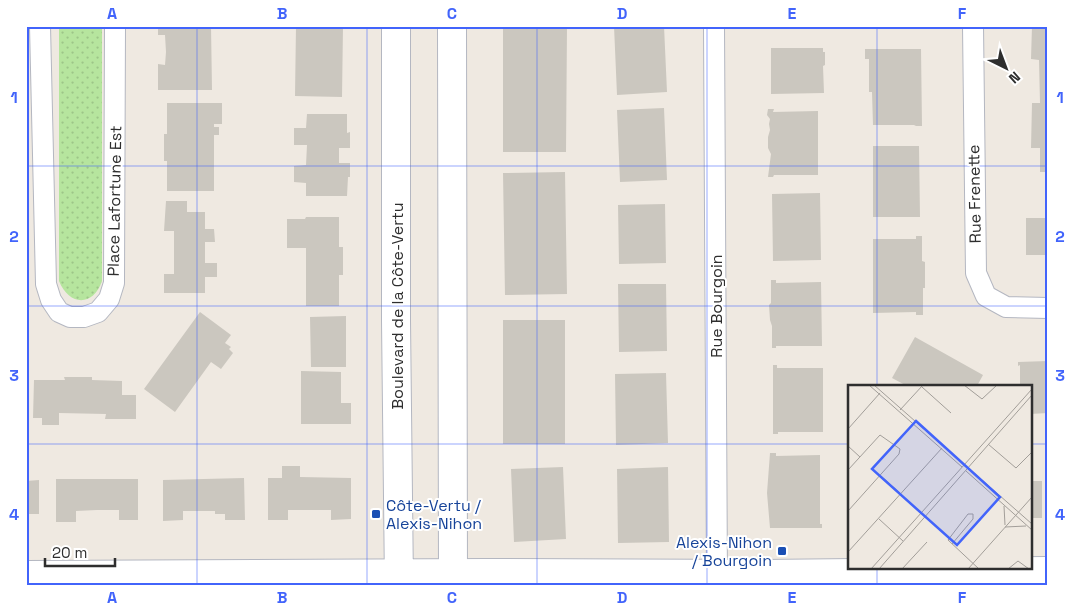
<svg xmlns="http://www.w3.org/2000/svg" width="1074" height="611" font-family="'Space Grotesk',sans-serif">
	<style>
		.grass { fill: url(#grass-dots) }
		.building { fill: #cbc7bf }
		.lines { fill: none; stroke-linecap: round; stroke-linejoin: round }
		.street-casing { stroke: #b4b7c1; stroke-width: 22 }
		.secondary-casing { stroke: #b4b7c1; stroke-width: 30 }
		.street { stroke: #fff; stroke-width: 20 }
		.secondary { stroke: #fff; stroke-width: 28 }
		.grid { fill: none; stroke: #4264fb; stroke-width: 1; stroke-opacity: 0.55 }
		.transit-dot { fill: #1a4fb4; stroke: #fff; stroke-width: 2 }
		.labels { text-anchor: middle; stroke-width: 4; stroke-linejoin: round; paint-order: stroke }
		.street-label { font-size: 16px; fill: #2e2e2e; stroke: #fff }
		.transit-label { font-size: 16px; fill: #164399; stroke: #fff; text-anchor: start }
		.inset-road { fill: none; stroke: #a29e99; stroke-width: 1 }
		.view { fill: #4264fb; fill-opacity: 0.15; stroke: #4264fb; stroke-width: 2.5 }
		.inset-edge { fill: none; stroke: #2e2e2e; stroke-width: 2.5 }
		.neatline { fill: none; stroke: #4264fb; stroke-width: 2 }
		.grid-label { font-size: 16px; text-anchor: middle; font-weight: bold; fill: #4264fb }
	</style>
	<defs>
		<pattern id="grass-dots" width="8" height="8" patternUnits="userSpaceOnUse" patternTransform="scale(1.25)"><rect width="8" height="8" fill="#b6e59e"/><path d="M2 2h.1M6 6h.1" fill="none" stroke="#9dc588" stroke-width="1.8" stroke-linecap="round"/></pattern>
	</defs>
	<rect width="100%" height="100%" fill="#efe9e1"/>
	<!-- grass -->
	<path class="grass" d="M59 26H102V281C93 307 69 306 59 281Z"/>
	<!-- building -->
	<path class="building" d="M158 26H211L212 90H158V64L165 65 166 52 165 35H158Z
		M296 26H343L342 97 295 96Z
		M614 26H664L667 92 617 95Z
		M1032 26H1048V172H1040V148H1031L1032 103H1040L1039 60 1031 59Z
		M503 27H567L566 152H503Z
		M771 48H823V52H825V65L823 66 824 93 771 94Z
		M865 49H921L922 126H916L914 125H873L872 92H869V59H865Z
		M167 103H222V124H214V127H219V135H214V191H167V161H164V134H167Z
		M664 108 667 180 620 182 617 110Z
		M768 109H774L773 112 818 111V175H774L773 177H768L771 154 768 148V137L770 130 769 124 770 119 767 115Z
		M307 114H347V133L350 132V148H339V163H350V177H348L347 196H306V183L294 182V166L306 165 307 145H294V128H306Z
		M873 146H919L920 217H873Z
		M565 172 567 294 505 295 503 173Z
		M820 193 821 260 773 261 772 194Z
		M166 201H187V212H205V229H214L215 242H205V263H217V277H205V293H164V274H174V231H164Z
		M665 204 666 263 619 264 618 205Z
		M306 217H339V247H343V275H339V306H306V248H287V219H305Z
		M1026 218H1048V255H1026Z
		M916 236H922V261L925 262V288H923V315H916V312L873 313V239H916Z
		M771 280H776V283L821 282 822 346H776V348H772V326L770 320 769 305 771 303Z
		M618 284H666L667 351 619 352Z
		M200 312 231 335 225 343 231 347 229 349 233 353 221 369 211 362 175 412 144 389Z
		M346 316V367H311L310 317Z
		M503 320H565V444H503Z
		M915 337 983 375 977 386H907L892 378Z
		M1048 361V413L1030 414V386H1020V365L1018 366V362Z
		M773 365H777V368H823V432H778V434H773Z
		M301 371 341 372V403H351V424H301Z
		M666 373 668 443 616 445 615 374Z
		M64 377H92V380L122 381V395H136V419H105L106 414 59 413V425H42V418H33L34 380H65Z
		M770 453H776V456L820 455V524H822V528H770L767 493Z
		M282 466H300V477L351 478V519L331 520V510H288V520H268V478H282Z
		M563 467 566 539 514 542 511 469Z
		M668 467 669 542 618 543 617 469Z
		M244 478 245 520H225V514H215V511H183V520L163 521V480Z
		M56 479H138V520H119V510H97L76 511V522H56Z
		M39 480V514H26V481Z
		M1030 481H1042V518H1030Z"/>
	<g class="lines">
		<!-- street casing -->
		<g class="street-casing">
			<path id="street" d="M40 26 46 284 51 300 59 312 70 317H84L98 312 109 299 114 283 115 26
				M714 26 717 585
				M973 26 976 273 986 296 1006 307 1048 308"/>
		</g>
		<!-- secondary casing -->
		<g class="secondary-casing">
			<path id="secondary" d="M396 26V321L399 585
				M452 26 453 585
				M26 575 488 573 761 574 1048 571"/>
		</g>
		<!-- street -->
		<use href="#street" class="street"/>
		<!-- secondary -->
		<use href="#secondary" class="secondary"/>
	</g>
	<!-- grid -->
	<path class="grid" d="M197 26V585M367 26V585M537 26V585M707 26V585M877 26V386M26 166H1048M26 306H1048M26 444H849M1030 444H1048M877 567V585"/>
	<!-- markers -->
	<g class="transit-dot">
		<rect x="371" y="509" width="10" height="10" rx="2.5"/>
		<rect x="777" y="546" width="10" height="10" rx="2.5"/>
	</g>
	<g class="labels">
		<!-- street labels -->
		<g class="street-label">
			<text transform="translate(974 194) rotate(-91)" y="6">Rue Frenette</text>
			<text transform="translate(114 201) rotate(-89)" y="6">Place Lafortune Est</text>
			<text transform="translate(397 306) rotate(-90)" y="6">Boulevard de la Côte-Vertu</text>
			<text transform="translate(716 306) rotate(-90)" y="6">Rue Bourgoin</text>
		</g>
		<!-- transit labels -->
		<g class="transit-label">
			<text x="386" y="511">Côte-Vertu /<tspan x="386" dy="18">Alexis-Nihon</tspan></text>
			<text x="772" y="548" text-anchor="end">Alexis-Nihon<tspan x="772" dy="18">/ Bourgoin</tspan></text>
		</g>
	</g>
	<!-- overview -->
	<g transform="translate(848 385)">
		<rect width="184" height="184" fill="#efe9e1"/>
		<path class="inset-road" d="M21 0 114 82M26 0 184 139M116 0 134 14 149 0M74 2 103 28M52 25 75 0M0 44 32 8M140 59 168 83 184 67M0 61 12 72M0 85 32 50 52 64 51 69 0 126M118 86 184 145M33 91 53 109M156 121 157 140M31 134 55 156M157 142 178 141M104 159 125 134V129H120L100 155 131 184M0 167 94 63M23 184 184 4M31 184 184 10M54 184 79 157M120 184 184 112M160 184 170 176 181 184"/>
		<path class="view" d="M68 36 152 112 109 160 24 84Z"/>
		<rect width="184" height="184" class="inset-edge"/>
	</g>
	<!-- border -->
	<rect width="1074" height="611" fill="none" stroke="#ffffff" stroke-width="55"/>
	<!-- north arrow -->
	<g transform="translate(1006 68) rotate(138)" stroke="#ffffff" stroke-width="4" paint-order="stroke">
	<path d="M0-4L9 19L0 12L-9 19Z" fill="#2e2e2e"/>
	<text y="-8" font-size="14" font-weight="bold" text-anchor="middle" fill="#2e2e2e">N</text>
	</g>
	<!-- scale -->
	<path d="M45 558v8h70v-8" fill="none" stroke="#2e2e2e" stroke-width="2.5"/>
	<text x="52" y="558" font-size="15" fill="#2e2e2e" stroke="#ffffff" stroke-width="4" paint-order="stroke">20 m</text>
	<rect x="28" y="28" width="1018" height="556" class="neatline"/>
	<g class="grid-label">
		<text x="112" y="19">A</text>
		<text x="282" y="19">B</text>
		<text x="452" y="19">C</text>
		<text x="622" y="19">D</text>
		<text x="792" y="19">E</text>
		<text x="962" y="19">F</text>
		<text x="14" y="103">1</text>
		<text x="1060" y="103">1</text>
		<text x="14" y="242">2</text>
		<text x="1060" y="242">2</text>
		<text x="14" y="381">3</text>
		<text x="1060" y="381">3</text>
		<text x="14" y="520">4</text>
		<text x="1060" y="520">4</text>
		<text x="112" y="603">A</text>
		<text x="282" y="603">B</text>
		<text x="452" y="603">C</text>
		<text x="622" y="603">D</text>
		<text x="792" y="603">E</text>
		<text x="962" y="603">F</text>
	</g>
</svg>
